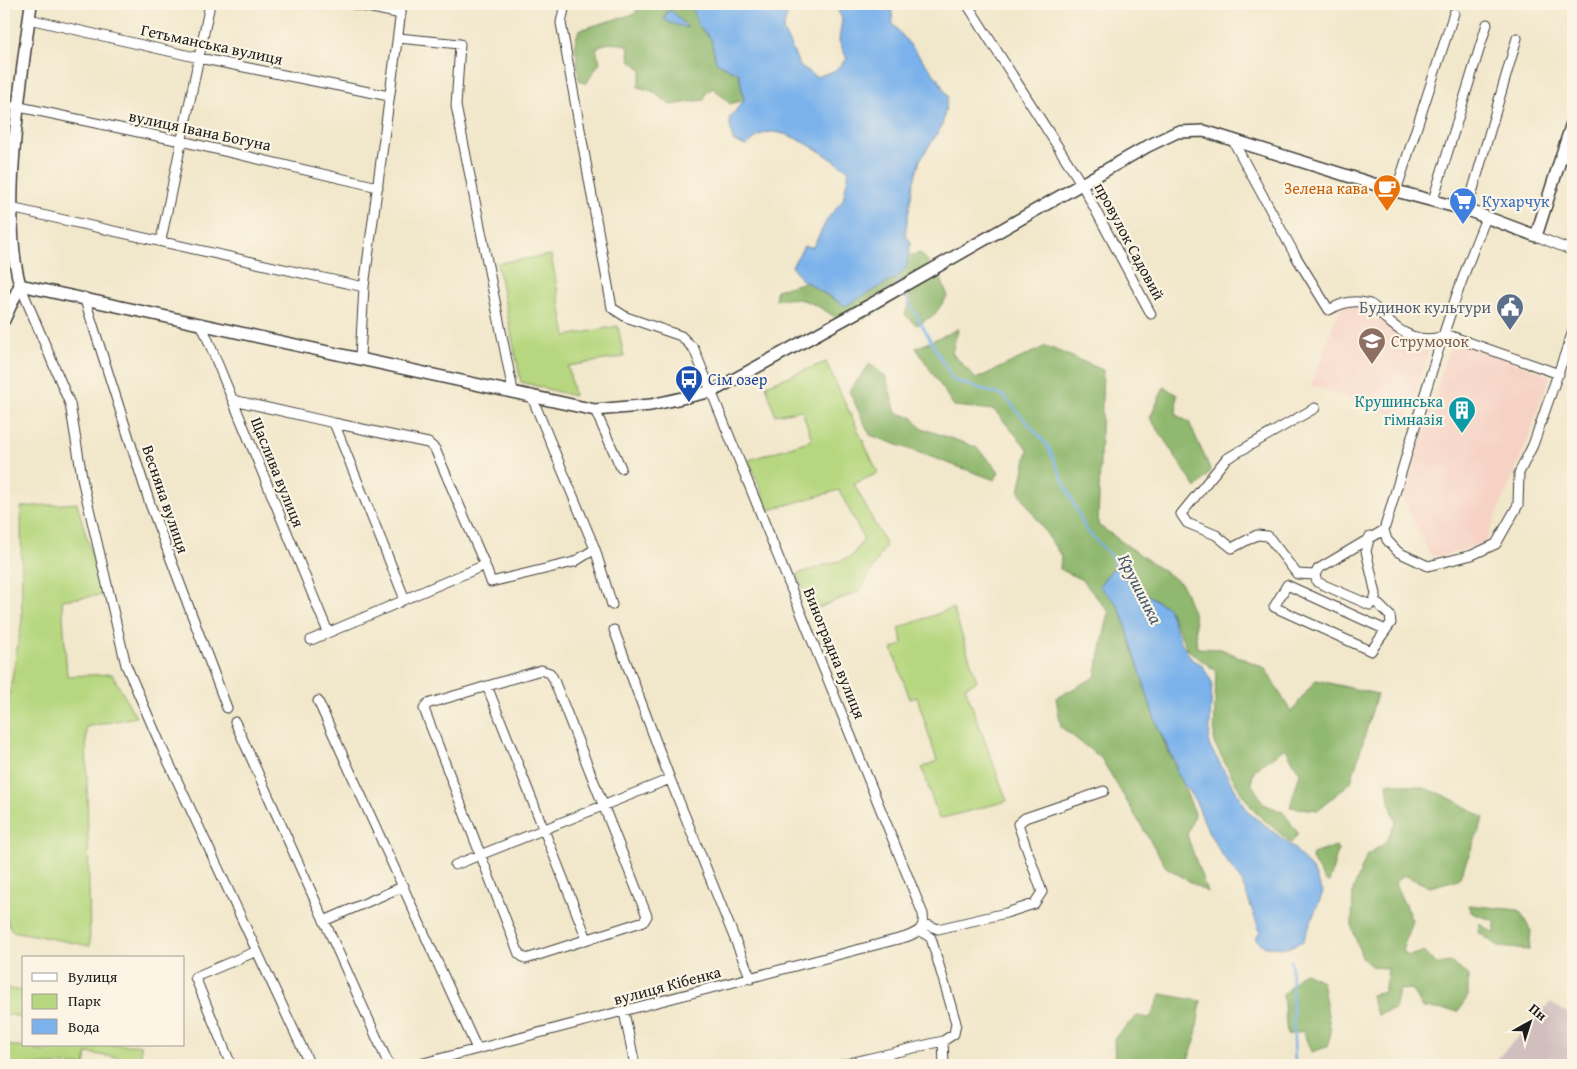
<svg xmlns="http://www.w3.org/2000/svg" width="1577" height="1069" font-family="'Gentium Book Plus',serif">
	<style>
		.built { fill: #f6d2c5 }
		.industrial { fill: #d1bfbf }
		.green { fill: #b6d77f; stroke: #697a4e }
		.forest { fill: #90b86e; stroke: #566a45 }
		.water { fill: #7cb2eb; stroke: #4c6784 }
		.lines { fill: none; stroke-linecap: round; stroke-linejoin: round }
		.stream { stroke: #7cb2eb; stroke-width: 2.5 }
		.minor-casing { stroke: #3c3a36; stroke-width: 11 }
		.tertiary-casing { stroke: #3c3a36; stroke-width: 14 }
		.minor { stroke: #fff; stroke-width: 9 }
		.tertiary { stroke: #fff; stroke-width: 11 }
		.labels { text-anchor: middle; stroke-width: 4.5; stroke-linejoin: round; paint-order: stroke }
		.street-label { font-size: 16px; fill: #1c1c1c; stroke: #fcf5e5 }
		.food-label { font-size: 16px; fill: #c56008; stroke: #fcf5e5; text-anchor: end }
		.shop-label { font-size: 16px; fill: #366cbe; stroke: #fcf5e5; text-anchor: start }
		.service-label { font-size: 16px; fill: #4e5e75; stroke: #fcf5e5; text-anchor: end }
		.education-label { font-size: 16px; fill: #785e54; stroke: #fcf5e5; text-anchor: start }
		.transit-label { font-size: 16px; fill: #164399; stroke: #fcf5e5; text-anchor: start }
		.culture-label { font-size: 16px; fill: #0d838f; stroke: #fcf5e5; text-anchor: end }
		.water-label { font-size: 18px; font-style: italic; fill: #42586f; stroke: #fcf5e5 }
	</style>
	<rect width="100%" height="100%" fill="#fcf5e5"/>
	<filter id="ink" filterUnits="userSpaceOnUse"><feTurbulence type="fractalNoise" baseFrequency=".02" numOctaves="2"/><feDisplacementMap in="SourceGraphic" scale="10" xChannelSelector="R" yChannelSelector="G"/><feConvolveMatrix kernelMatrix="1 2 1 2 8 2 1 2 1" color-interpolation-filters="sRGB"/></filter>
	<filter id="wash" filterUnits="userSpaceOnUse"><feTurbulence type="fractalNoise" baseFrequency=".0096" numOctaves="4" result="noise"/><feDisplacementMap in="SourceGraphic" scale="20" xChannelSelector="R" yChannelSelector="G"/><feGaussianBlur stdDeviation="1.12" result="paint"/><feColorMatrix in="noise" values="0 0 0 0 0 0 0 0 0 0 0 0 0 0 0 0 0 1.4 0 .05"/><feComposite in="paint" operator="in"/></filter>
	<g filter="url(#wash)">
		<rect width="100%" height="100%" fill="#f1e7cb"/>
		<!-- built -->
		<path class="built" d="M1344 306 1370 307 1405 342 1407 340 1430 345 1408 420 1311 385 1339 310Z
			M1451 340 1550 376 1527 442 1485 543 1440 557 1431 556 1403 499Z"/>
		<!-- industrial -->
		<path class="industrial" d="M1551 1002 1573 1017V1065H1491Z"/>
		<!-- green -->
		<path class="green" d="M551 255 566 336 618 326 624 357 568 366 574 396 521 382 497 263Z
			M826 362 878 473 854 484 886 545 860 591 813 610 797 574 851 557 864 539 839 490 769 510 749 460 812 440 802 410 775 415 766 385Z
			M77 503 103 595 62 600 67 676 112 674 136 717 86 727 90 946 12 931 4 912V726L22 620 21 507Z
			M953 608 977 681 965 687 1007 801 939 819 922 768 937 761 917 697 910 699 892 649 903 644 899 628Z
			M4 988 24 991V1018L4 1013Z
			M4 1044 45 1052 47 1045H141V1061L87 1053 85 1065H4Z"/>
		<!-- forest -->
		<path class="forest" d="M634 4H702L692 7 698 25 711 39 717 62 739 74 744 100 730 104 713 88 706 93 704 100 670 105 652 91 638 87 642 70 630 60 628 45C616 44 605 40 596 49L600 62 586 84 579 80 575 42 579 30 637 13Z
			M920 253 928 261 927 266 839 319C815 305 805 295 776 300V290L806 282 845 306 906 268 908 256Z
			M934 271 940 277 948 296 934 315 917 325 905 315 911 297H899L864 319 863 314Z
			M958 329 952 353 976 379 1046 346 1103 370 1098 525 1182 584 1194 615 1197 648 1221 649 1265 668 1291 712 1316 680 1377 694 1351 782 1318 810 1290 807 1300 773 1285 748 1254 770 1251 783 1264 804 1283 812 1298 833 1291 843 1255 812 1240 791 1214 743 1216 671 1188 650 1168 608 1137 588 1113 568 1100 586 1117 604 1123 617 1156 723 1195 813 1187 835 1207 892 1166 867 1101 758 1061 727 1056 698 1095 677 1109 612 1082 580 1060 569 1061 556 1019 492 1028 449 994 410 954 406 916 348Z
			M870 364 886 377 896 413 912 417 921 428 976 447 999 471 995 480 870 435 849 391Z
			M1164 387 1177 395 1176 415 1189 422 1211 471 1196 488 1150 418Z
			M1387 783C1430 785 1448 796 1484 818L1459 879 1430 887 1404 875 1395 884 1412 920 1402 951 1408 956 1423 952 1436 964 1450 962 1468 975V996L1458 1011 1423 1008 1411 989 1399 990 1395 1009 1377 1015 1371 995 1384 992 1388 969 1371 966 1362 958 1352 927 1353 890 1367 855 1385 843 1396 822 1389 801Z
			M1336 846 1338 850 1329 883 1325 881 1312 859 1313 854Z
			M1468 905 1519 910 1531 931 1529 950 1499 947 1478 932 1479 923 1495 934V921L1472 913Z
			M1303 972 1322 981 1331 1032 1327 1047 1311 1052 1303 1031 1287 1035 1283 995Z
			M1161 994 1201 1001 1195 1041 1186 1065H1115L1114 1038 1137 1016 1150 1018Z"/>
		<!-- water -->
		<path class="water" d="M703 4H790L783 30 800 66 816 77 834 71 847 59 839 41 842 19 835 4H891L893 24 938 79 948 97 942 126 920 160 913 185 905 235 911 242 906 268 896 278 845 306 801 279 792 266 804 246 813 247 828 218 843 200 849 171C831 158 791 130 769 132 760 133 752 141 746 146L733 141 729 119 744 100 739 74 716 62 711 39 698 25 692 7Z
			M671 10 688 28 670 23 664 19 667 12Z
			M1113 568 1137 588 1168 608 1181 642 1192 660 1201 664 1212 682 1209 745 1249 813 1293 847 1313 871 1323 892 1303 941 1287 948 1265 947 1255 938 1260 932 1242 882 1223 856 1209 833 1196 802 1176 773V765L1156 723 1123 617 1117 604 1099 586Z"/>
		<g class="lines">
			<!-- stream -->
			<path class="stream" d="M896 278 897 282
				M904 293 953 380 1004 396 1047 445 1086 530 1111 556 1120 575
				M1291 961 1295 1065"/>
		</g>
	</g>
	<g filter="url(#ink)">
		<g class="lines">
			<!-- minor casing -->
			<g class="minor-casing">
				<path id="minor" d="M353 4 401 14
					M967 4 1081 183 1151 314
					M29 19 199 58 389 96
					M398 38 460 44 456 106 513 391
					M15 106 181 141 378 187
					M4 139 11 140
					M1232 139 1295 255 1329 310C1342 302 1355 299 1370 304 1375 306 1380 313 1384 317 1403 336 1422 344 1448 335L1559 374
					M1396 191 1454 13
					M1433 200 1487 24
					M6 207 364 287
					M1467 210 1517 38
					M1486 218C1444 319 1416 426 1384 530L1387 540 1398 552 1428 566 1472 555 1496 544 1518 505 1519 473 1533 445 1573 331
					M1536 236 1573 251
					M161 240 210 4
					M20 285 70 404 83 483 126 665 162 748 310 1065
					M84 297 150 504 227 708
					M201 323 328 632
					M360 357 364 287 402 4
					M531 395 595 549 612 605
					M233 400 334 423 404 597 400 602 311 640
					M1315 408 1226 459 1181 514 1187 523 1216 535 1232 548 1257 535 1268 536 1297 574 1315 575
					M595 410 621 468
					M334 423 428 443 435 449 485 565 403 600
					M1370 536 1366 551 1376 594 1374 600 1370 605 1317 582 1315 575 1318 569 1384 530
					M485 565 491 582 574 562 595 549
					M1374 600 1390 616 1391 623 1386 630 1287 585 1274 607 1371 651 1386 630
					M614 630 670 779 751 979
					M541 670 550 673 553 678 647 916 644 921 635 924 526 959 519 954 424 709 427 704Z
					M487 686 587 939
					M318 701 477 1049
					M235 722 389 1065
					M455 865 670 779
					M324 921 404 886
					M925 924 938 929 1006 913 1034 904 1042 892 1018 824 1025 818 1104 791
					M921 931 931 938 956 1023 954 1034 943 1041 944 1065
					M624 1012 635 1065
					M231 1065 195 977 257 951
					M416 1065 906 937C919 932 925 929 923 914L694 349 681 336 626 317 612 308 561 23 565 4
					M841 1065 943 1041"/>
			</g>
			<!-- tertiary casing -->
			<g class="tertiary-casing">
				<path id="tertiary" d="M20 285 595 410 651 405 713 391 870 305 1148 146 1177 132 1204 131 1396 191 1467 210 1536 236 1573 120
					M20 285C0 214 21 81 31 4
					M4 320 20 285"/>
			</g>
			<!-- minor -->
			<use href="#minor" class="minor"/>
			<!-- tertiary -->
			<use href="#tertiary" class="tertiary"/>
		</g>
	</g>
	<!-- icons -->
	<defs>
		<g id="cafe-pin" transform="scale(1.4375)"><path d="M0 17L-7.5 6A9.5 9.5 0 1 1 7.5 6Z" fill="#e8710a" stroke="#fcf5e5"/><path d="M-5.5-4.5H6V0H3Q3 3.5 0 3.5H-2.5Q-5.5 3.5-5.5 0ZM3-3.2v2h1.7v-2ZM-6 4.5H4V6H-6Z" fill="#fff"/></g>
		<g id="supermarket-pin" transform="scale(1.4375)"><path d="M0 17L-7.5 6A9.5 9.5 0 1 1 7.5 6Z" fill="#3f7fe0" stroke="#fcf5e5"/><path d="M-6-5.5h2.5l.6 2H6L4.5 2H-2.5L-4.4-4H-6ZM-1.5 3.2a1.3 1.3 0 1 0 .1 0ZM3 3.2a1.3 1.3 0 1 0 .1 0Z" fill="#fff"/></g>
		<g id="civic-pin" transform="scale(1.4375)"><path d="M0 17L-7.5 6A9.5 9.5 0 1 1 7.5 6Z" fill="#5c6f8a" stroke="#fcf5e5"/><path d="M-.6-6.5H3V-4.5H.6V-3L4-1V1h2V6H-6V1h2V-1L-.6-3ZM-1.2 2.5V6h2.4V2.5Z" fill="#fff"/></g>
		<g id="school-pin" transform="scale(1.4375)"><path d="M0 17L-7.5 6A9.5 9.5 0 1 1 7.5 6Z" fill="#8d6e63" stroke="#fcf5e5"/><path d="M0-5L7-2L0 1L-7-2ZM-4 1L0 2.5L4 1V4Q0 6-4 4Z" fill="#fff"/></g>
		<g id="bus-pin" transform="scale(1.4375)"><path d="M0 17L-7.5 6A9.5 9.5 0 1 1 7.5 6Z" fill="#1a4fb4" stroke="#fcf5e5"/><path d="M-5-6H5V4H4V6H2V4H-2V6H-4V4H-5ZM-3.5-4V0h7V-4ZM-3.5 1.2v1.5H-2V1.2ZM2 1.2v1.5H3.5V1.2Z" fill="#fff"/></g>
		<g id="building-pin" transform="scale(1.4375)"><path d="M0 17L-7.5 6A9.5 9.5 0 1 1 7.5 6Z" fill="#0f9aa8" stroke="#fcf5e5"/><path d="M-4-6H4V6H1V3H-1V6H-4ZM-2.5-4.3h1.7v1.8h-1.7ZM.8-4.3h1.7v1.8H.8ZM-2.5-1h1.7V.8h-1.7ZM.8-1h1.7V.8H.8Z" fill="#fff"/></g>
	</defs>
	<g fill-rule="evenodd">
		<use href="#cafe-pin" x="1387" y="188"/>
		<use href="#supermarket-pin" x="1463" y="201"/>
		<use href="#civic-pin" x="1510" y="307"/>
		<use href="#school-pin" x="1372" y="341"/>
		<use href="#bus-pin" x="689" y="379"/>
		<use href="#building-pin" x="1462" y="410"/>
	</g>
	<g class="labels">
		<!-- street labels -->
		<g class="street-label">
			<text transform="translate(212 44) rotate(12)" y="6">Гетьманська вулиця</text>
			<text transform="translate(200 130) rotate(12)" y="6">вулиця Івана Богуна</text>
			<text transform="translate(1130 241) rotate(62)" y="6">провулок Садовий</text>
			<text transform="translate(278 472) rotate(68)" y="6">Щаслива вулиця</text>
			<text transform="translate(166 499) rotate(71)" y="6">Весняна вулиця</text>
			<text transform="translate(835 653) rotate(68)" y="6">Виноградна вулиця</text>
			<text transform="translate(667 985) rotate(-15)" y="6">вулиця Кібенка</text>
		</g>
		<!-- food labels -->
		<g class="food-label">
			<text x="1368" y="194">Зелена кава</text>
		</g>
		<!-- shop labels -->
		<g class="shop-label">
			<text x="1482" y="207">Кухарчук</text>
		</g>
		<!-- service labels -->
		<g class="service-label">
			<text x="1491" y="313">Будинок культури</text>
		</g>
		<!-- education labels -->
		<g class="education-label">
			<text x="1391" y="347">Струмочок</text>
		</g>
		<!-- transit labels -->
		<g class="transit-label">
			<text x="708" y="385">Сім озер</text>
		</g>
		<!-- culture labels -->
		<g class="culture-label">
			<text x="1443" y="407">Крушинська<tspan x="1443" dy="18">гімназія</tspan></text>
		</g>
		<!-- water labels -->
		<g class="water-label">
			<text transform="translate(1140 589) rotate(63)" y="6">Крушинка</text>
		</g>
	</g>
	<!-- margin -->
	<rect width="1577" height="1069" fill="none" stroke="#fcf5e5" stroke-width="20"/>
	<!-- legend -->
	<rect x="22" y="956" width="162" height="90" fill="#fcf5e5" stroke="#a29e95"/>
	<rect x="32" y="973" width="25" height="8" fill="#ffffff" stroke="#a29e95"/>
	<text x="68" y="982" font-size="15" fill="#1c1c1c">Вулиця</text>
	<rect x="32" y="994" width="25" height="15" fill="#b6d77f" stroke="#a29e95"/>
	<text x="68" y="1006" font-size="15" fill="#1c1c1c">Парк</text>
	<rect x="32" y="1019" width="25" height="15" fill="#7cb2eb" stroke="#a29e95"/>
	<text x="68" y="1032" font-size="15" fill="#1c1c1c">Вода</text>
	<!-- north arrow -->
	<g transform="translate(1530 1022) rotate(39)" stroke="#fcf5e5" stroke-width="4" paint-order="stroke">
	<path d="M0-4L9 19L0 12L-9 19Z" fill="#1c1c1c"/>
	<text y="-8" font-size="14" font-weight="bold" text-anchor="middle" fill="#1c1c1c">Пн</text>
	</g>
</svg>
